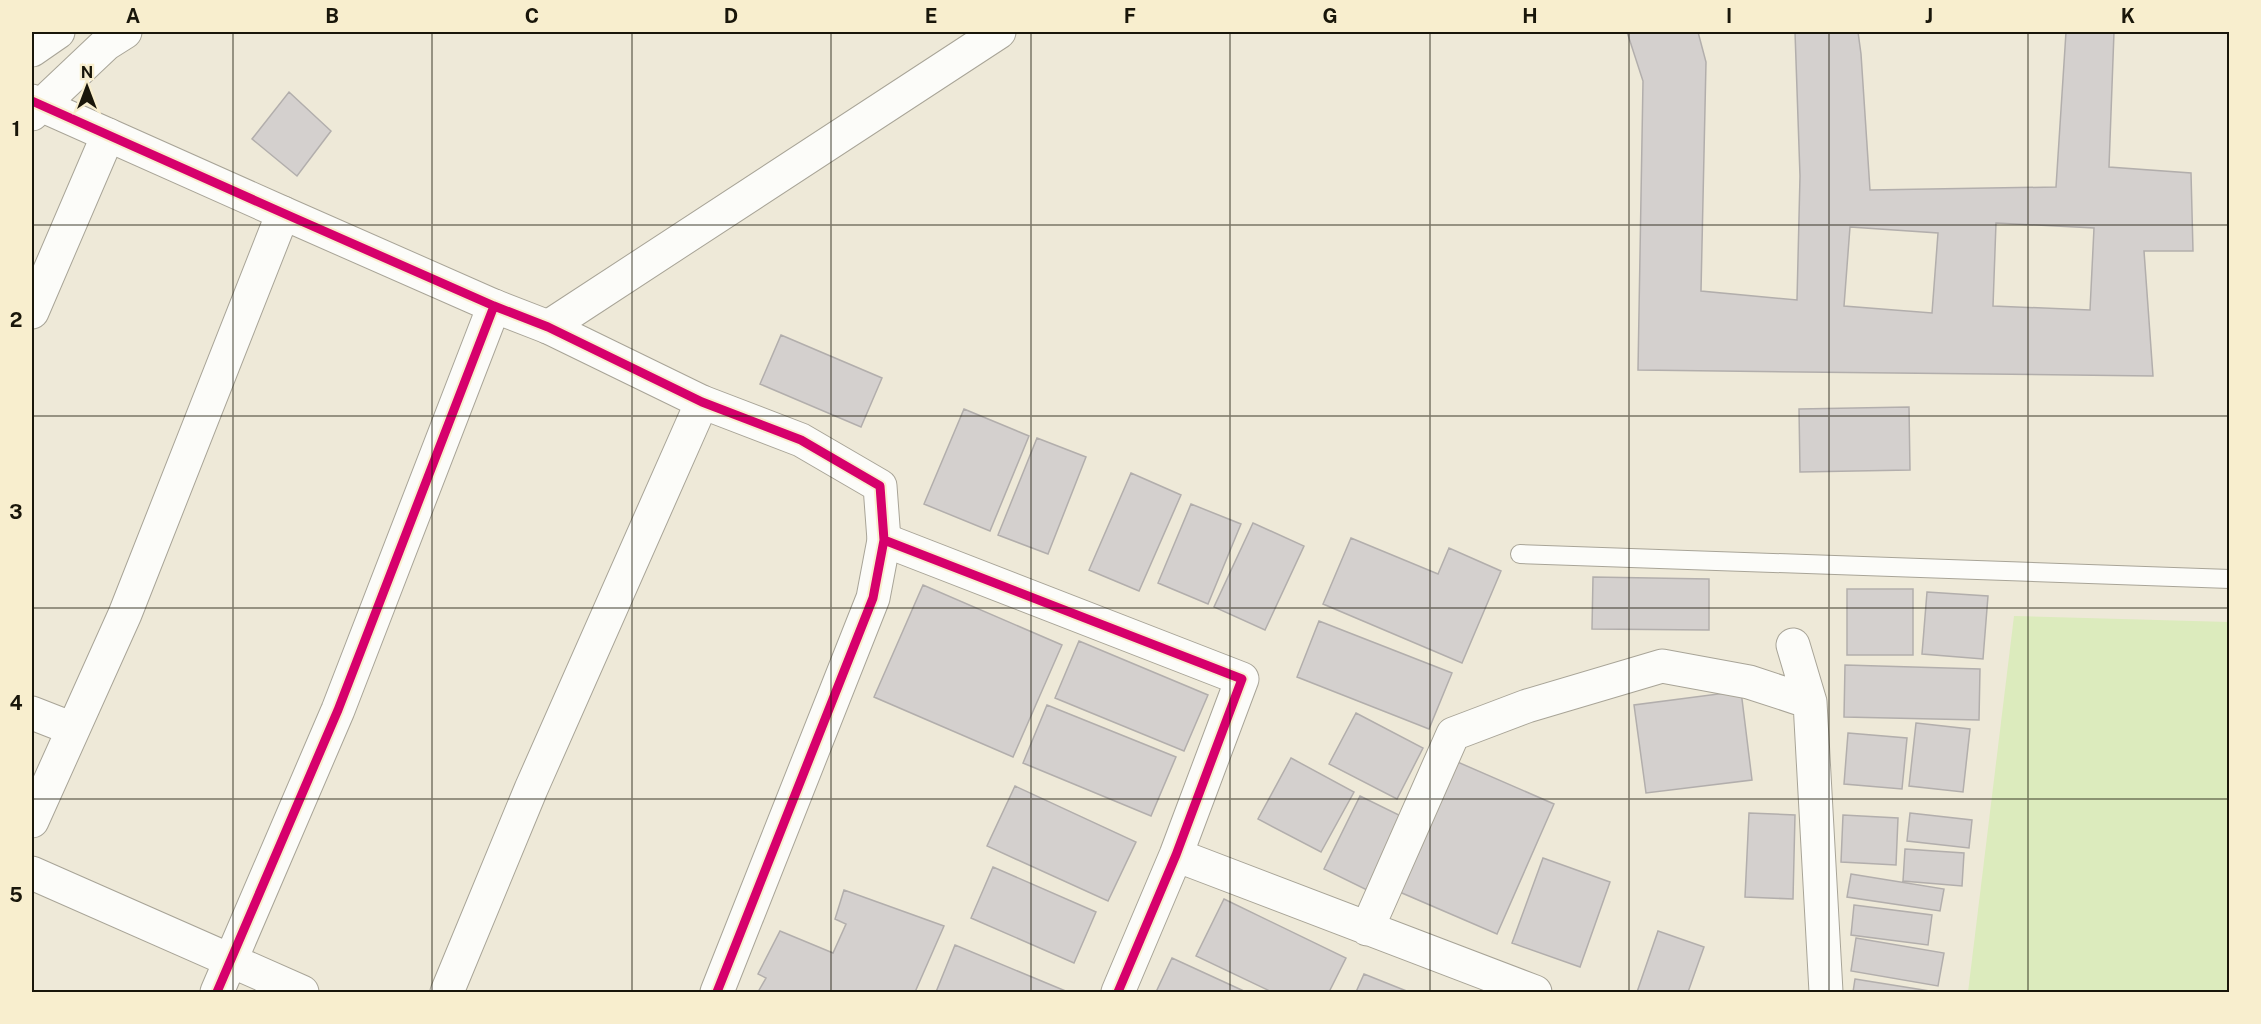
<svg xmlns="http://www.w3.org/2000/svg" width="2261" height="1024" font-family="'Public Sans',sans-serif">
	<style>
		.green { fill: #dcebbd }
		.building { fill: #d4d0ce; stroke: #b2aeac; stroke-width: 1.5; fill-rule: evenodd }
		.lines { fill: none; stroke-linecap: round; stroke-linejoin: round }
		.lane-casing { stroke: #a8a497; stroke-width: 20 }
		.street-casing { stroke: #a8a497; stroke-width: 35 }
		.secondary-casing { stroke: #a8a497; stroke-width: 35 }
		.lane { stroke: #fcfcf9; stroke-width: 18 }
		.street { stroke: #fcfcf9; stroke-width: 33 }
		.secondary { stroke: #fcfcf9; stroke-width: 33 }
		.cycleway-casing { stroke: #f8eece; stroke-width: 13 }
		.cycleway { stroke: #d6006c; stroke-width: 9 }
		.grid { fill: none; stroke: #19160a; stroke-width: 1.5; stroke-opacity: 0.55 }
		.neatline { fill: none; stroke: #19160a; stroke-width: 2 }
		.grid-label { font-size: 20px; text-anchor: middle; font-weight: bold; fill: #19160a }
	</style>
	<rect width="100%" height="100%" fill="#eee9d8"/>
	<!-- green -->
	<path class="green" d="M2014 616 2229 622V992H1968Z"/>
	<!-- building -->
	<path class="building" d="M1627 32H1698L1706 62 1701 291 1797 300 1800 176 1795 32H1858L1861 54 1870 190 2056 187 2066 32H2114L2109 167 2191 173 2193 251H2144L2153 376 1638 370 1643 81ZM1996 223 2094 228 2090 310 1993 306ZM1850 227 1938 233 1932 313 1844 306Z
		M289 92 331 131 297 176 252 139Z
		M781 335 882 378 861 427 760 384Z
		M1909 407 1910 470 1800 472 1799 409Z
		M964 409 1029 436 990 531 924 504Z
		M1037 438 1086 457 1048 554 998 535Z
		M1131 473 1181 495 1139 591 1089 570Z
		M1191 504 1241 524 1208 604 1158 583Z
		M1253 523 1304 546 1265 630 1214 607Z
		M1351 538 1438 574 1449 548 1501 571 1462 663 1323 604Z
		M1593 577 1709 579V630L1592 629Z
		M923 585 1062 645 1013 757 874 697Z
		M1847 589H1913V655H1847Z
		M1927 592 1988 596 1983 659 1922 654Z
		M1319 621 1452 673 1429 729 1297 677Z
		M1079 641 1208 695 1184 751 1055 698Z
		M1845 665 1980 669 1979 720 1844 717Z
		M1741 691 1752 780 1646 793 1634 705Z
		M1047 705 1176 757 1151 816 1023 763Z
		M1356 713 1423 748 1397 799 1329 764Z
		M1916 723 1970 729 1963 792 1909 786Z
		M1848 733 1907 738 1902 789 1844 784Z
		M1291 758 1354 792 1321 852 1258 819Z
		M1453 760 1554 804 1497 934 1395 890Z
		M1015 786 1136 842 1108 901 987 846Z
		M1360 796 1403 817 1367 890 1324 869Z
		M1749 813 1795 815 1793 899 1745 897Z
		M1910 813 1972 820 1969 848 1907 841Z
		M1843 815 1898 818 1896 865 1841 862Z
		M1905 849 1964 853 1962 886 1903 881Z
		M1543 858 1610 882 1580 967 1512 943Z
		M993 867 1096 912 1074 963 971 918Z
		M1851 874 1944 889 1940 911 1847 897Z
		M844 890 944 926 915 992H758L766 978 758 974 780 931 833 953 846 924 835 919Z
		M1224 899 1346 958 1329 992H1272L1196 956Z
		M1854 905 1932 915 1928 945 1851 935Z
		M1658 931 1704 947 1688 992H1637Z
		M1856 938 1944 953 1938 986 1851 971Z
		M955 945 1068 992H936Z
		M1172 958 1246 992H1156Z
		M1364 974 1409 992H1356Z
		M1855 979 1936 992H1853Z"/>
	<g class="lines">
		<!-- lane casing -->
		<g class="lane-casing">
			<path id="lane" d="M1520 554 2230 579"/>
		</g>
		<!-- street casing -->
		<g class="street-casing">
			<path id="street" d="M32 312 108 135
				M548 327 999 32
				M884 540 1242 679 1176 855 1118 992
				M1793 645 1810 702 1826 992
				M32 713 73 729
				M32 821 125 614 283 213
				M1176 855 1535 992
				M32 873 302 992
				M1367 929 1453 734 1527 706 1662 666 1749 682 1810 702
				M217 992 338 710 494 306
				M447 992 531 789 702 402"/>
		</g>
		<!-- secondary casing -->
		<g class="secondary-casing">
			<path id="secondary" d="M32 50 58 32
				M32 101 283 213 494 306 548 327 702 402 801 440 880 486 884 540 873 598 717 992
				M32 114 106 44 125 32"/>
		</g>
		<!-- lane -->
		<use href="#lane" class="lane"/>
		<!-- street -->
		<use href="#street" class="street"/>
		<!-- secondary -->
		<use href="#secondary" class="secondary"/>
		<!-- cycleway casing -->
		<g class="cycleway-casing">
			<path id="cycleway" d="M32 101 283 213 494 306 548 327 702 402 801 440 880 486 884 540 873 598 717 992
				M884 540 1242 679 1176 855 1118 992
				M217 992 338 710 494 306"/>
		</g>
		<!-- cycleway -->
		<use href="#cycleway" class="cycleway"/>
	</g>
	<!-- grid -->
	<path class="grid" d="M233 32V992M432 32V992M632 32V992M831 32V992M1031 32V992M1230 32V992M1430 32V992M1629 32V992M1829 32V992M2028 32V992M32 225H2230M32 416H2230M32 608H2230M32 799H2230"/>
	<!-- border -->
	<rect width="2261" height="1024" fill="none" stroke="#f8eece" stroke-width="66"/>
	<!-- north arrow -->
	<g transform="translate(87 87)" stroke="#f8eece" stroke-width="4.5" paint-order="stroke">
	<path d="M0-4.5L10 22L0 15L-10 22Z" fill="#19160a"/>
	<text y="-9" font-size="16" font-weight="bold" text-anchor="middle" fill="#19160a">N</text>
	</g>
	<rect x="33" y="33" width="2195" height="958" class="neatline"/>
	<g class="grid-label">
		<text x="133" y="23">A</text>
		<text x="332" y="23">B</text>
		<text x="532" y="23">C</text>
		<text x="731" y="23">D</text>
		<text x="931" y="23">E</text>
		<text x="1130" y="23">F</text>
		<text x="1330" y="23">G</text>
		<text x="1530" y="23">H</text>
		<text x="1729" y="23">I</text>
		<text x="1929" y="23">J</text>
		<text x="2128" y="23">K</text>
		<text x="16" y="136">1</text>
		<text x="16" y="327">2</text>
		<text x="16" y="519">3</text>
		<text x="16" y="710">4</text>
		<text x="16" y="902">5</text>
	</g>
</svg>
